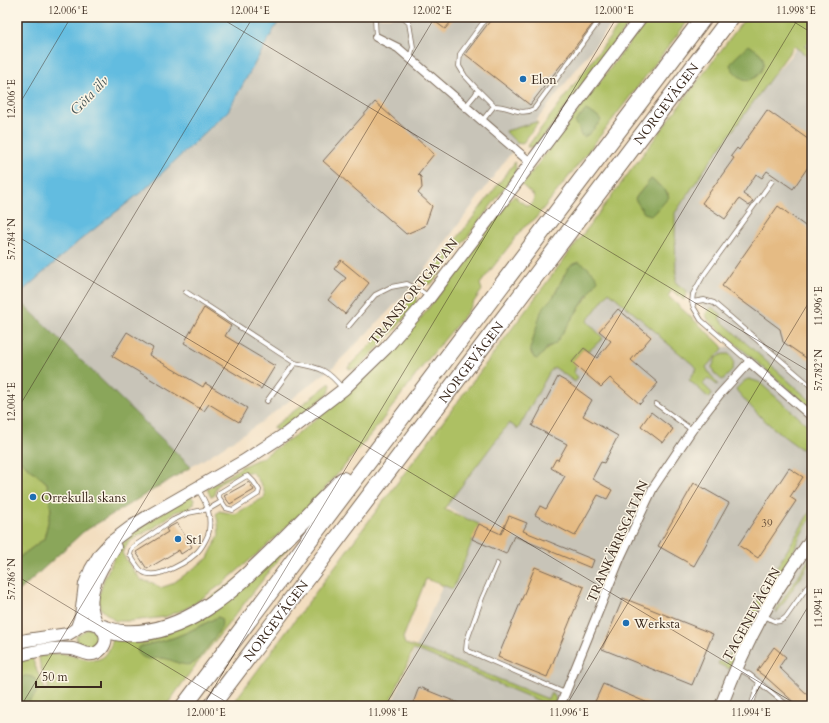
<svg xmlns="http://www.w3.org/2000/svg" width="829" height="723" font-family="Cardo,serif">
	<style>
		.industrial { fill: #c8c4b8 }
		.green { fill: #adc064; stroke: #747541; fill-rule: evenodd }
		.forest { fill: #8aa65a; stroke: #62683c }
		.water { fill: #62bce0; stroke: #4e737f }
		.building { fill: #e5bb84 }
		.lines { fill: none; stroke-linecap: round; stroke-linejoin: round }
		.lane-casing { stroke: #7b6957; stroke-width: 5.5 }
		.street-casing { stroke: #7b6957; stroke-width: 10 }
		.secondary-casing { stroke: #7b6957; stroke-width: 14 }
		.highway-casing { stroke: #7b6957; stroke-width: 18 }
		.lane { stroke: #fff; stroke-width: 4 }
		.street { stroke: #fff; stroke-width: 8 }
		.secondary { stroke: #fff; stroke-width: 12 }
		.highway { stroke: #fff; stroke-width: 16 }
		.ticks { fill: none; stroke: #3b2a1e; stroke-width: 1; stroke-opacity: 0.45 }
		.poi-dot { fill: #1f6fb2; stroke: #fcf5e5; stroke-width: 1.5 }
		.labels { text-anchor: middle; stroke-width: 3; stroke-linejoin: round; paint-order: stroke }
		.number-label { font-size: 11px; fill: #664e38 }
		.poi-label { font-size: 13px; fill: #3b2a1e; stroke: #fcf5e5; text-anchor: start }
		.street-label { font-size: 13px; fill: #3b2a1e; stroke: #fcf5e5 }
		.water-label { font-size: 14px; font-style: italic; fill: #475658; stroke: #fcf5e5 }
		.neatline { fill: none; stroke: #3b2a1e; stroke-width: 1.5 }
		.ticks-label { font-size: 10px; text-anchor: middle; fill: #3b2a1e }
	</style>
	<rect width="100%" height="100%" fill="#fcf5e5"/>
	<filter id="ink" filterUnits="userSpaceOnUse"><feTurbulence type="fractalNoise" baseFrequency=".025" numOctaves="2"/><feDisplacementMap in="SourceGraphic" scale="8" xChannelSelector="R" yChannelSelector="G"/><feConvolveMatrix kernelMatrix="1 2 1 2 8 2 1 2 1" color-interpolation-filters="sRGB"/></filter>
	<filter id="wash" filterUnits="userSpaceOnUse"><feTurbulence type="fractalNoise" baseFrequency=".012" numOctaves="4" result="noise"/><feDisplacementMap in="SourceGraphic" scale="16" xChannelSelector="R" yChannelSelector="G"/><feGaussianBlur stdDeviation="0.9" result="paint"/><feColorMatrix in="noise" values="0 0 0 0 0 0 0 0 0 0 0 0 0 0 0 0 0 1.4 0 .05"/><feComposite in="paint" operator="in"/></filter>
	<g filter="url(#wash)">
		<rect width="100%" height="100%" fill="#f3dec0"/>
		<!-- industrial -->
		<path class="industrial" d="M281 17H617L508 157 417 281 383 317 333 367 263 421 206 458 191 467 17 298V296L79 241 144 190 228 111Z
			M812 24V706H391L470 521 445 505 609 290 700 363 724 347H750L674 282 670 213 707 150 792 54Z"/>
		<!-- green -->
		<path class="green" d="M625 17H634L538 144 533 147H527Z
			M649 17H691L574 170 535 219 523 228 480 284 482 290 465 315 425 363 377 427 341 470 314 501 264 548 222 584 194 604 185 609 165 617 131 621H115L102 610 98 599 104 579 117 552 121 545 140 527 190 495 194 500V504L188 509 175 512 155 527 136 537 129 542 122 553 131 567 141 580 153 583 160 588 172 584 208 558 219 535 218 522 216 514 219 511 235 514 265 497C265 489 257 476 251 472 240 472 212 481 215 495L211 497 207 489 243 466 263 457 300 432 351 390 379 365 418 322 513 196 517 197V199L527 206C532 205 534 202 534 196L522 185ZM601 121 595 127 580 131 579 127Z
			M746 17H812V36L805 46 812 52V60L794 46 707 166 675 213 676 283 687 291 684 300 672 290 668 296 721 345 723 349 706 367 709 373 718 384 717 385 708 378 703 384 712 393 709 398 689 380 697 368 660 337 657 333 609 292 587 321 603 338 589 351 584 348 572 362 576 366 574 373 578 377 575 382 554 367 549 373 518 429 509 423 444 509 479 524 453 589 426 579 403 638 405 644 434 653 548 699 551 693 554 695 556 699 554 706H551L422 652 413 650 389 706H231L511 330ZM749 46 760 53 755 77 747 81ZM651 179 669 194 635 199 637 196ZM564 275 589 295 551 346 545 351 532 355 530 349 545 305 554 296Z
			M536 122 538 123 522 144 517 143 507 133 506 131Z
			M515 162 516 168 515 174 434 281 431 284H427L424 282Z
			M415 295 417 296 416 304 394 331 357 369H349L348 367 383 332Z
			M712 307 722 315 719 319 812 402V409L709 321 705 314Z
			M723 354H729C739 364 731 374 722 380L714 373 712 367 716 358Z
			M749 379 759 382 812 429V456C790 442 769 426 751 407 746 402 742 396 737 391L736 389C740 385 744 380 749 379Z
			M330 383 331 385 329 393 282 430 279 431 272 428Z
			M17 458 47 483 51 510 44 539 17 559Z
			M812 508V516L800 536 791 557 771 588 754 617 729 669 718 664 719 661 726 664 746 620Z
			M294 540 192 670 166 706H22L31 700 20 679 17 686V660L31 657 32 658 45 690 49 688C45 678 39 668 39 656 47 655 56 653 64 654 86 657 105 672 113 638L158 634ZM218 617 221 627 201 655 194 663H178L171 659 162 658 137 650 139 647 173 638 188 632Z
			M812 555V559L777 613 776 612 778 607Z
			M89 628 98 632 100 639 95 646 88 647 77 642 76 636Z"/>
		<!-- forest -->
		<path class="forest" d="M749 45C754 49 761 52 763 58 766 66 758 79 749 80 742 81 732 71 730 65L735 58Z
			M586 110 599 117 601 121 589 134 584 137 580 134 579 127 575 122Z
			M651 179 665 190 669 197 656 212 651 215 644 213 635 199 637 196Z
			M579 262C588 267 593 271 598 280L555 344 548 347 541 356 537 359 534 358 530 349 541 312 545 305 554 296 568 268 573 264Z
			M17 298 191 467 83 532 17 593V559L44 539 51 510 47 483 17 458Z
			M218 617 221 618C222 621 222 625 221 628 218 633 199 660 194 663 183 669 172 658 161 658 156 658 151 660 146 658 141 657 139 654 137 650L139 647 173 638 188 632Z
			M24 676C49 675 36 706 17 706 17 696 15 683 24 676Z"/>
		<!-- water -->
		<path class="water" d="M17 17H281L228 111 144 190 79 241 17 296Z"/>
		<g id="blocks">
			<!-- building -->
			<path class="building" d="M429 17H455L445 29Z
				M493 17H598L530 105 465 54Z
				M375 102 434 154 418 174 421 177 422 188 418 193 432 206 425 226 406 234 323 161Z
				M767 110 812 142V161L793 189 767 171 762 178 756 174 743 194 753 201 749 206 739 199 725 219 702 203 734 158 731 156 737 148 739 150Z
				M778 206 812 231V362L783 342 780 329 722 286Z
				M341 260 369 283 345 314 328 300 346 278 334 269Z
				M204 308 231 326 225 336 275 366 261 389 184 343Z
				M618 309 651 337 631 360 658 383 640 404 610 378 601 387 572 362 584 348 597 358 611 341 599 331Z
				M127 332 153 348 149 355 203 387 205 383 247 408 239 422 209 404 204 411 112 356Z
				M558 377 567 382 592 400 583 416 618 436 604 463 601 462 592 479 612 490 607 499 598 495 575 536 535 515 540 506 546 509 565 476 551 468 556 459 558 460 567 444 532 426Z
				M651 412 673 429 663 443 641 426Z
				M789 468 803 477 790 497 796 501 758 558 738 545Z
				M249 482 254 490 230 504 224 496Z
				M694 483 729 503 694 566 658 546Z
				M509 516 527 523 523 531 594 560 591 568 514 536 506 554 472 539 479 524 501 534Z
				M177 523 192 547 181 554 179 550 147 569 136 552 168 532 166 529Z
				M535 567 584 587 547 677 498 657Z
				M623 598 713 634 692 685 602 649Z
				M774 647 786 657 779 667 812 699V706H798L768 679 757 671Z
				M603 684 655 706H593Z
				M419 687 466 706H412Z"/>
		</g>
	</g>
	<g filter="url(#ink)">
		<use href="#blocks" fill-opacity="0" stroke="#7b6957" stroke-width="1"/>
		<g class="lines">
			<!-- lane casing -->
			<g class="lane-casing">
				<path id="lane" d="M376 17 375 19 376 37
					M402 17 409 23 413 47 410 58
					M478 90 494 106
					M465 107 475 95 478 90 465 76 459 66 460 54 487 17
					M482 121 494 106C508 105 520 117 534 109L602 17
					M186 292 295 363
					M692 302 704 300 714 303 812 387
					M348 327 375 295 391 287 407 284 421 291 429 297
					M749 362 701 320 694 308 692 302 693 294 703 276 772 181
					M267 401 295 363C320 368 326 368 343 389
					M656 404 692 430
					M248 476 254 482 259 490 258 494 233 510 226 508 218 496 219 493 245 477Z
					M809 478 812 474
					M198 490C207 503 211 514 209 530 209 535 203 545 200 549 192 560 156 581 143 572 138 569 134 561 130 555L131 551 133 547 173 520 188 513 209 509 221 502
					M497 564 482 598 467 640 466 650 565 693
					M765 616C774 621 777 625 786 617L812 580
					M738 668 750 675 788 706
					M751 706 759 682"/>
			</g>
			<!-- street casing -->
			<g class="street-casing">
				<path id="street" d="M376 37 398 48 531 163
					M560 706 621 556 653 488 692 430 719 395 749 362 812 417"/>
			</g>
			<!-- secondary casing -->
			<g class="secondary-casing">
				<path id="secondary" d="M98 625C81 598 100 569 115 547
					M77 627 81 616 85 584 91 569 100 554 111 542 131 527 150 515 244 461 287 433 344 389 386 348 426 302 641 17
					M17 642 27 640 68 634C75 631 78 625 86 623 106 621 113 644 96 653 88 657 80 650 72 649 54 647 34 651 17 656
					M721 706C733 675 746 645 762 616 776 589 795 564 812 538"/>
			</g>
			<!-- highway casing -->
			<g class="highway-casing">
				<g id="highway">
					<path d="M103 628C109 630 116 633 123 633 185 637 234 589 275 549 298 526 321 503 343 480"/>
					<path d="M184 706 704 17"/>
					<path id="s1" d="M211 706 731 17"/>
				</g>
			</g>
			<!-- lane -->
			<use href="#lane" class="lane"/>
			<!-- street -->
			<use href="#street" class="street"/>
			<!-- secondary -->
			<use href="#secondary" class="secondary"/>
			<!-- highway -->
			<use href="#highway" class="highway"/>
		</g>
	</g>
	<!-- ticks -->
	<path class="ticks" d="M219 17 812 373M786 17 812 33M17 108 71 17M17 236 799 706M17 410 253 17M17 576 233 706M21 706 435 17M203 706 617 17M385 706 799 17M566 706 812 297M748 706 812 600"/>
	<!-- markers -->
	<g class="poi-dot">
		<circle cx="523" cy="79" r="4"/>
		<circle cx="33" cy="497" r="4"/>
		<circle cx="178" cy="539" r="4"/>
		<circle cx="626" cy="623" r="4"/>
	</g>
	<g class="labels">
		<!-- number labels -->
		<g class="number-label">
			<text x="767" y="527">39</text>
		</g>
		<!-- poi labels -->
		<g class="poi-label">
			<text x="531" y="84">Elon</text>
			<text x="41" y="502">Orrekulla skans</text>
			<text x="186" y="544">St1</text>
			<text x="634" y="628">Werksta</text>
		</g>
		<!-- street labels -->
		<g class="street-label">
			<text dy="5" stroke="none"><textPath href="#s1" startOffset="755">NORGEVÄGEN</textPath></text>
			<text transform="translate(413 291) rotate(-51)" y="5">TRANSPORTGATAN</text>
			<text dy="5" stroke="none"><textPath href="#s1" startOffset="431">NORGEVÄGEN</textPath></text>
			<text transform="translate(617 541) rotate(-66)" y="5">TRANKÄRRSGATAN</text>
			<text transform="translate(751 614) rotate(-61)" y="5">TAGENEVÄGEN</text>
			<text dy="5" stroke="none"><textPath href="#s1" startOffset="107">NORGEVÄGEN</textPath></text>
		</g>
		<!-- water labels -->
		<g class="water-label">
			<text transform="translate(89 95) rotate(-46)" y="5">Göta älv</text>
		</g>
	</g>
	<!-- margin -->
	<rect width="829" height="723" fill="none" stroke="#fcf5e5" stroke-width="44"/>
	<!-- scale -->
	<path d="M36 681v6h65v-6" fill="none" stroke="#3b2a1e" stroke-width="2"/>
	<text x="42" y="681" font-size="12" fill="#3b2a1e" stroke="#fcf5e5" stroke-width="3" paint-order="stroke">50 m</text>
	<rect x="22" y="22" width="785" height="679" class="neatline"/>
	<g class="ticks-label">
		<text x="68" y="14">12.006°E</text>
		<text x="250" y="14">12.004°E</text>
		<text x="432" y="14">12.002°E</text>
		<text x="614" y="14">12.000°E</text>
		<text x="796" y="14">11.998°E</text>
		<text transform="translate(11 99) rotate(-90)" y="4">12.006°E</text>
		<text transform="translate(11 239) rotate(-90)" y="4">57.784°N</text>
		<text transform="translate(818 306) rotate(-90)" y="4">11.996°E</text>
		<text transform="translate(818 370) rotate(-90)" y="4">57.782°N</text>
		<text transform="translate(11 402) rotate(-90)" y="4">12.004°E</text>
		<text transform="translate(11 579) rotate(-90)" y="4">57.786°N</text>
		<text transform="translate(818 608) rotate(-90)" y="4">11.994°E</text>
		<text x="206" y="716">12.000°E</text>
		<text x="388" y="716">11.998°E</text>
		<text x="569" y="716">11.996°E</text>
		<text x="751" y="716">11.994°E</text>
	</g>
</svg>
